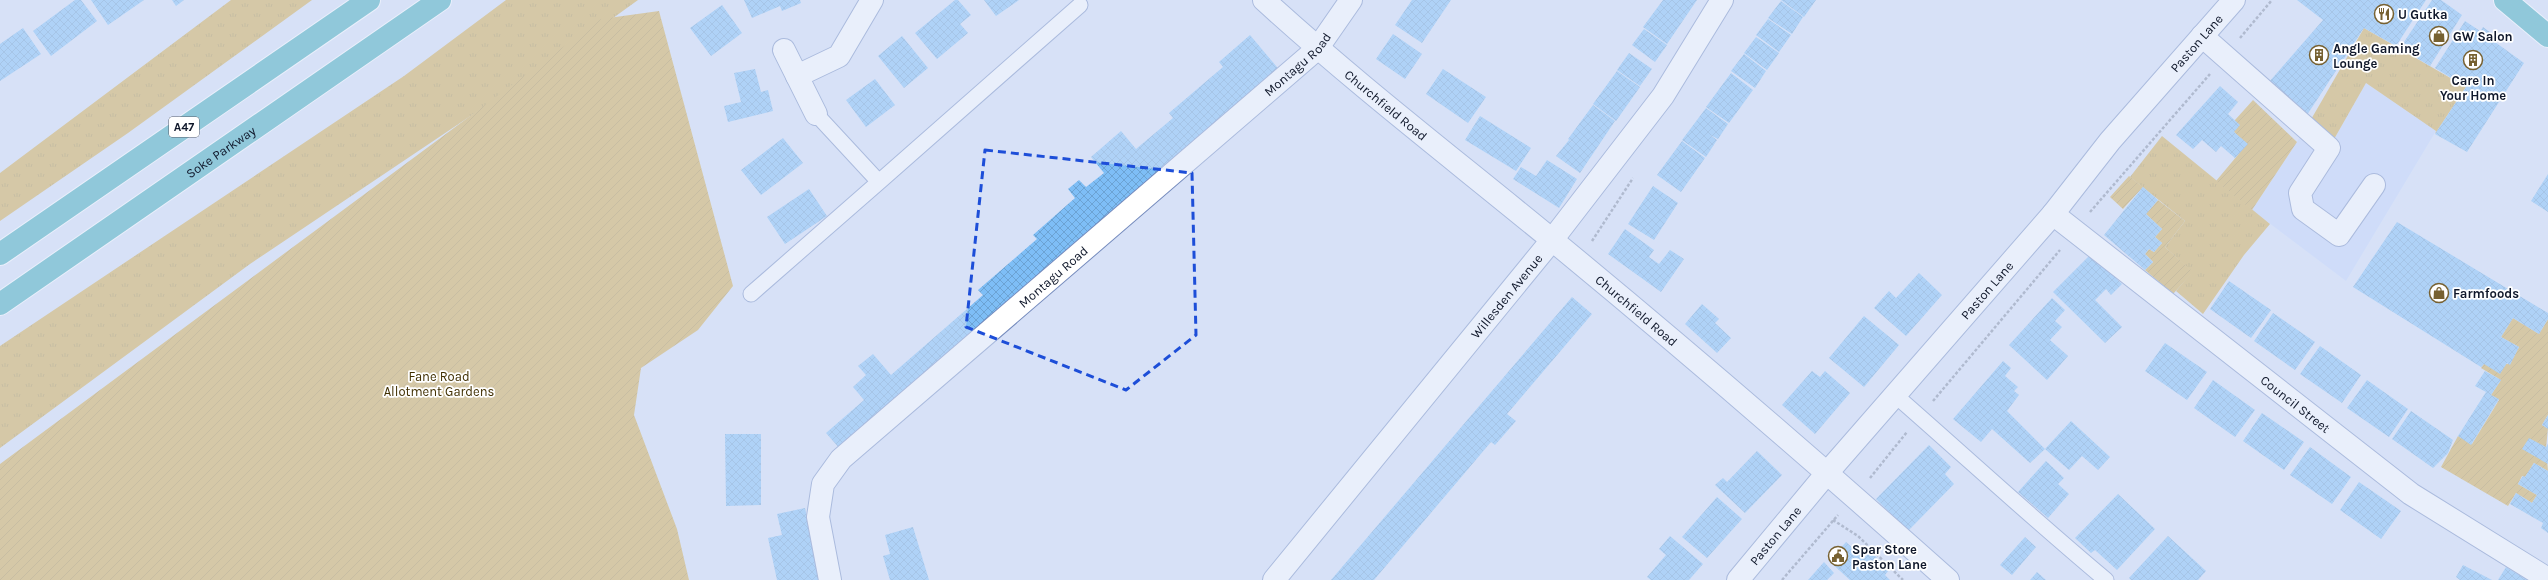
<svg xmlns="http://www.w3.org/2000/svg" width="2548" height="580" font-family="Karla,sans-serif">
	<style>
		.built { fill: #c6d6fb }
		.grass { fill: url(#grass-tufts) }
		.garden { fill: url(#garden-furrows) }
		.building { fill: url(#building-cross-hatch) }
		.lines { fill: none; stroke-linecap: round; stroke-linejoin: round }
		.lane-casing { stroke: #768cbe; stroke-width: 17 }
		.street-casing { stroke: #768cbe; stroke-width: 24 }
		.secondary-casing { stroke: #768cbe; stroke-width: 24 }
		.highway-casing { stroke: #fff; stroke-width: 24 }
		.path { stroke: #818a9e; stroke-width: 2.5; stroke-dasharray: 3 2; stroke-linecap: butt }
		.lane { stroke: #fff; stroke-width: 15 }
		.street { stroke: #fff; stroke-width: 22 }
		.secondary { stroke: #fff; stroke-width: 22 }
		.highway { stroke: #3aa8b5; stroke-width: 22 }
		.marked { fill: none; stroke: #1d4ed8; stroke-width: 3; stroke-dasharray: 8 5; stroke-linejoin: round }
		.labels { text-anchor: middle; stroke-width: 3.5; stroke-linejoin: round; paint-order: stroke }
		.shield { fill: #fff; stroke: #575d6a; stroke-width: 1 }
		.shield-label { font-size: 12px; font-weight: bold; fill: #0f172a }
		.poi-label { font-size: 13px; font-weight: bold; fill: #0f172a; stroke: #fff; text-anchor: start }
		.street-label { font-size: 13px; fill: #0f172a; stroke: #fff }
		.park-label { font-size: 13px; fill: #402f00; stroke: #fff }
	</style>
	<defs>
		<pattern id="grass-tufts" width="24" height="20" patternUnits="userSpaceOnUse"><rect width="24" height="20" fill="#d2a946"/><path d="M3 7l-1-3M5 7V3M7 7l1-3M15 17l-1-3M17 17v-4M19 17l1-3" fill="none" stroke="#b3913d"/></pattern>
		<pattern id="garden-furrows" width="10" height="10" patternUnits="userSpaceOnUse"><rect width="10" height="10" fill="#d2a946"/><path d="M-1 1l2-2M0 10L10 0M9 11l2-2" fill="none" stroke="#b3913d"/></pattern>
		<pattern id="building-cross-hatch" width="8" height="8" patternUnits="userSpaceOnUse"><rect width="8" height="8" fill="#7ebef6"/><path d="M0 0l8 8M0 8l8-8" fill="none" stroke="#6ca3d3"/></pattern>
	</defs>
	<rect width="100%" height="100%" fill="#d7e1f7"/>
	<!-- built -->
	<path class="built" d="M2366 83 2436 131 2346 281 2252 210 2306 128 2329 148Z"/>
	<!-- grass -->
	<path class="grass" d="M231 0H312L128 133 0 221V173Z
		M506 0H638L566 52 250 264 0 448V346L404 76Z
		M2364 28 2466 87 2435 134 2436 131 2366 83 2329 148 2306 128Z
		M2162 136 2270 224 2244 255 2203 314 2176 291 2192 272 2165 247 2185 221 2130 177Z"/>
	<!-- garden -->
	<path class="garden" d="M659 11 733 286 698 330 641 368 634 415 677 529 689 580H0V464L601 19Z
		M2253 100 2297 142 2252 210 2216 181 2247 144 2234 132 2235 120Z
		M2129 176 2143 187 2123 209 2110 197Z
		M2158 200 2185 221 2165 247 2193 272 2173 294 2145 270 2153 262 2145 254 2149 249 2154 252 2162 243 2155 237 2162 229 2146 214Z
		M2513 318 2539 334 2548 319V415L2542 425 2548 428 2546 448 2548 471 2534 463 2525 477 2522 476 2518 484 2537 495 2532 503 2516 493 2508 506 2441 467 2458 436 2472 444 2499 400 2491 395 2501 380 2481 368 2484 364H2510L2519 347 2501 337Z"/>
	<!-- building -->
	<path class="building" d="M75 0H81L97 21 51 56 33 31Z
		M91 0H144L108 25Z
		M172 0H184L176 6Z
		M744 0H800L801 3 782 11 780 6 752 18Z
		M955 0H958L971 15 960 24 968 33 937 59 915 33Z
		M984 0H1019L996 16Z
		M1412 0H1451L1422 43 1395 25Z
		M1663 0H1697L1667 44 1643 27Z
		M1781 0H1816L1804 17Z
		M2297 0H2426L2396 46 2364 28 2307 115 2269 82 2323 20Z
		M2432 0H2441L2462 15 2430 66 2400 48Z
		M1781 1 1803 17 1792 34 1768 18Z
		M722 5 742 33 711 56 690 28Z
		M1768 19 1791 35 1779 52 1756 35Z
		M2465 21 2480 31 2476 38 2483 27 2498 38 2495 42 2524 63 2467 152 2435 134 2466 87 2435 68Z
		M23 28 41 54 0 81V44Z
		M1644 29 1667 45 1655 62 1632 45Z
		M1393 34 1422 54 1405 79 1376 59Z
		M1250 35 1282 73 841 450 826 433 864 400 853 387 866 375 858 366 873 354 891 375 983 295 978 290 1037 239 1033 235 1075 198 1068 189 1079 180 1086 187 1104 173 1091 157 1121 131 1136 149 1173 118 1169 113 1223 67 1219 62Z
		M902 36 928 68 904 88 878 56Z
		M1756 37 1779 53 1767 70 1744 53Z
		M1629 53 1652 69 1640 86 1617 70Z
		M1744 54 1766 71 1755 88 1731 71Z
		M755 69 761 92 768 90 773 111 728 122 724 106 741 102 734 73Z
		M1443 69 1486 97 1468 123 1426 94Z
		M1617 71 1640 87 1616 121 1593 104Z
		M1731 73 1753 90 1729 123 1706 107Z
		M875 79 895 105 866 127 846 100Z
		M2220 86 2238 102 2228 114 2240 125 2234 132 2248 144 2235 158 2221 146 2216 152 2202 140 2193 149 2176 135Z
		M1593 105 1615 121 1580 173 1556 156 1569 140 1577 145 1568 139Z
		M1706 108 1728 124 1718 139 1710 135 1717 140 1706 157 1682 140Z
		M1480 116 1531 148 1516 171 1465 140Z
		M783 138 803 163 761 195 741 170Z
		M1682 141 1705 158 1681 192 1657 175Z
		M1547 160 1577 179 1559 208 1513 179 1521 167 1536 176Z
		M2548 174V212L2531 201Z
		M1653 186 1678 203 1654 240 1628 224Z
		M2143 187 2158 200 2146 214 2162 229 2155 237 2162 243 2154 252 2149 249 2145 254 2153 262 2145 270 2104 235Z
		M809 189 827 216 785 244 767 217Z
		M2397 222 2548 313V319L2539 334 2513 318 2501 337 2519 347 2510 365 2507 363 2500 374 2484 364 2481 367 2353 287Z
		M1625 229 1654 250 1649 257 1659 264 1670 250 1684 259 1661 292 1608 254Z
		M2091 254 2122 284 2111 295 2106 289 2095 300 2122 327 2105 343 2053 292Z
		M1919 273 1942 295 1906 336 1874 308 1889 291 1896 298Z
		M2229 281 2271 310 2251 338 2210 309Z
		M1572 297 1592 314 1507 414 1516 421 1495 445 1491 442 1374 580H1331Z
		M2052 298 2065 310 2055 321 2062 327 2050 340 2068 356 2047 380 2009 345Z
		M1702 304 1719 319 1715 323 1731 338 1717 353 1685 324Z
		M2273 313 2315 342 2295 370 2254 341Z
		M1864 316 1899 345 1864 387 1829 358Z
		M2165 343 2207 372 2187 400 2145 371Z
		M2320 346 2361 375 2342 403 2300 374Z
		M2003 361 2011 368 2005 376 2018 387 2014 391 2019 395 2007 411 2045 449 2030 463 1992 429 1981 442 1953 419Z
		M1812 371 1820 377 1825 371 1850 393 1815 434 1782 405Z
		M2485 371 2501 380 2491 395 2499 399 2471 445 2458 436 2486 392 2475 386Z
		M2213 380 2255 410 2235 437 2194 408Z
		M2367 380 2408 409 2389 437 2347 408Z
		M2411 411 2453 440 2448 453 2433 468 2392 439Z
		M2262 413 2304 442 2284 470 2243 441Z
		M2548 415V429L2542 425Z
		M2071 421 2110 457 2098 470 2082 456 2069 470 2045 449Z
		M725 434H761V505L726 506Z
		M2529 438 2546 447 2548 444V464L2522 449Z
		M1929 445 1951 467 1945 474 1954 484 1908 531 1876 499Z
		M2310 447 2351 477 2332 504 2290 475Z
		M1757 451 1782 475 1745 513 1715 485 1723 478 1727 482Z
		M2046 461 2064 478 2058 484 2069 494 2048 518 2018 492Z
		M2534 463 2548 471V533L2541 528 2543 523 2510 504 2516 493 2532 503 2537 495 2518 484 2523 476 2525 477Z
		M2359 482 2401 511 2381 539 2340 510Z
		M2118 494 2155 529 2117 570 2095 550 2091 553 2075 538Z
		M1717 497 1742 519 1707 558 1682 537Z
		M805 508 821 580H777L768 538 782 535 777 514Z
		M913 527 929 580H890L883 556 890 554 885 535Z
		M1670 536 1703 564 1689 580H1651L1647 577 1666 555 1659 549Z
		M2168 536 2206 571 2198 580H2131L2129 578Z
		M2025 537 2036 547 2012 575 2000 565Z
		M1846 542 1864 558 1870 551 1889 570 1885 575 1890 580H1850L1829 561Z
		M1824 562 1834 573 1827 580H1808Z
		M2463 565 2492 580H2460L2456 577Z
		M2506 567 2528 580H2498Z
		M2037 572 2046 580H2030Z"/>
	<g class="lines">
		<!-- lane casing -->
		<g class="lane-casing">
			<path id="lane" d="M816 114 879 182 1080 5
				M751 294 879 182
				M1895 395C1966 457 2034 520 2106 580"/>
		</g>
		<!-- street casing -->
		<g class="street-casing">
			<g id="street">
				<path id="s1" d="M1264 0C1356 84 1455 160 1551 239 1686 350 1818 464 1948 580"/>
				<path d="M2202 36 2329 148 2300 193 2303 209 2339 235 2374 185"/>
				<path d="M784 50 816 114"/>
				<path d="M797 76 839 56 872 0"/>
				<path id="s2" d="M2053 214 2411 494 2548 579"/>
				<path id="s3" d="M830 580 818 517 823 484 841 459 1317 49 1351 0"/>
				<path id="s4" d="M1274 580 1552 240 1663 96 1722 0"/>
			</g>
		</g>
		<!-- secondary casing -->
		<g class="secondary-casing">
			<g id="secondary">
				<path id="s5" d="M1738 580 1827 473 2053 214 2110 141 2234 0"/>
			</g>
		</g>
		<!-- highway casing -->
		<g class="highway-casing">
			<g id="highway">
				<path d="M2505 0 2548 36"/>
				<path d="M0 254 369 0"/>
				<path id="s6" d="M0 304 440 0"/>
			</g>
		</g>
		<!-- path -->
		<path class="path" d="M2240 38 2272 0
			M2090 212 2210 74
			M1592 241 1633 178
			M1933 401 2060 250
			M1870 478 1907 432
			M1833 520 1858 536 1903 580
			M1782 580 1838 515"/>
		<!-- lane -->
		<use href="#lane" class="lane"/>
		<!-- street -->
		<use href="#street" class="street"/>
		<!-- secondary -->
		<use href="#secondary" class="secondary"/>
		<!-- highway -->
		<use href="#highway" class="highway"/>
	</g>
	<!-- marked area -->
	<path d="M0 0H2548V580H0ZM985 150 1192 173 1196 335 1126 390 966 327Z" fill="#d7e1f7" fill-opacity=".55" fill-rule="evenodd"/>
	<path class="marked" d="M985 150 1192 173 1196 335 1126 390 966 327Z"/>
	<!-- icons -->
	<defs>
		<g id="restaurant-ring" transform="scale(1)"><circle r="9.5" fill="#fff" stroke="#776131" stroke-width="1.5"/><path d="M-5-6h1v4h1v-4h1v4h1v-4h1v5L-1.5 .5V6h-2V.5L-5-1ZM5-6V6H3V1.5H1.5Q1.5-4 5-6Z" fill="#776131"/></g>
		<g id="shop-ring" transform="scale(1)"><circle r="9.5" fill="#fff" stroke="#776131" stroke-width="1.5"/><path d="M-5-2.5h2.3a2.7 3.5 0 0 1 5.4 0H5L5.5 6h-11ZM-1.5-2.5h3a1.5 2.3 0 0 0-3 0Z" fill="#776131"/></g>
		<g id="building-ring" transform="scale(1)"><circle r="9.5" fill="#fff" stroke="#776131" stroke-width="1.5"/><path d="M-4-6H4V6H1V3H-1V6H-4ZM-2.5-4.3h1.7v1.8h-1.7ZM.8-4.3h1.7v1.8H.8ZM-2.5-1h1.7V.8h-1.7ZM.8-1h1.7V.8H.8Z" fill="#776131"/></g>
		<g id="civic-ring" transform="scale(1)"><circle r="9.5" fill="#fff" stroke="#776131" stroke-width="1.5"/><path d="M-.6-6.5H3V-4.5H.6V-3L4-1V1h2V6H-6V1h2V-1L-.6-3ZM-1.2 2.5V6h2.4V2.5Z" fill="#776131"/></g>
	</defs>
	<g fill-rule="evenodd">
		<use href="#restaurant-ring" x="2384" y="14"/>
		<use href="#shop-ring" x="2439" y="36"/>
		<use href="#building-ring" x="2319" y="55"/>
		<use href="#building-ring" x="2473" y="60"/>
		<use href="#shop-ring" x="2439" y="293"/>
		<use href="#civic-ring" x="1838" y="556"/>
	</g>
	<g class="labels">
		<!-- shield labels -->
		<rect class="shield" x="169" y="117" width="30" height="20" rx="3"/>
		<g class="shield-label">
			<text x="184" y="131">A47</text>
		</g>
		<!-- poi labels -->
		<g class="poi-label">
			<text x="2398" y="19">U Gutka</text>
			<text x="2453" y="41">GW Salon</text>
			<text x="2333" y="53">Angle Gaming<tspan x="2333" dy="15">Lounge</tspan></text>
			<text x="2473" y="85" text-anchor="middle">Care In<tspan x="2473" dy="15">Your Home</tspan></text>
			<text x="2453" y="298">Farmfoods</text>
			<text x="1852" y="554">Spar Store<tspan x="1852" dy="15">Paston Lane</tspan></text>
		</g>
		<!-- street labels -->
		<g class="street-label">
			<text dy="5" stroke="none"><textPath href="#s5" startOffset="706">Paston Lane</textPath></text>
			<text dy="5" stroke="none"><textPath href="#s3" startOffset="732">Montagu Road</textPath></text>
			<text dy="5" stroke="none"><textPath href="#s1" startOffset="161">Churchfield Road</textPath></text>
			<text dy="5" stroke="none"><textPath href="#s6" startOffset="268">Soke Parkway</textPath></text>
			<text dy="5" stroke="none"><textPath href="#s3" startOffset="408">Montagu Road</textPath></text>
			<text dy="5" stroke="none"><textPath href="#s5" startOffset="382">Paston Lane</textPath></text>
			<text dy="5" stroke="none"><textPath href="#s4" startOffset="367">Willesden Avenue</textPath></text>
			<text dy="5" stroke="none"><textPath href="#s1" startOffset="485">Churchfield Road</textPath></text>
			<text dy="5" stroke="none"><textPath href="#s2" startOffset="308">Council Street</textPath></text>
			<text dy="5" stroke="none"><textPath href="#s5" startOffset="58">Paston Lane</textPath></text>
		</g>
		<!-- park labels -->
		<g class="park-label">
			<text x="439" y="381">Fane Road<tspan x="439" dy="15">Allotment Gardens</tspan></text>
		</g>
	</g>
</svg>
